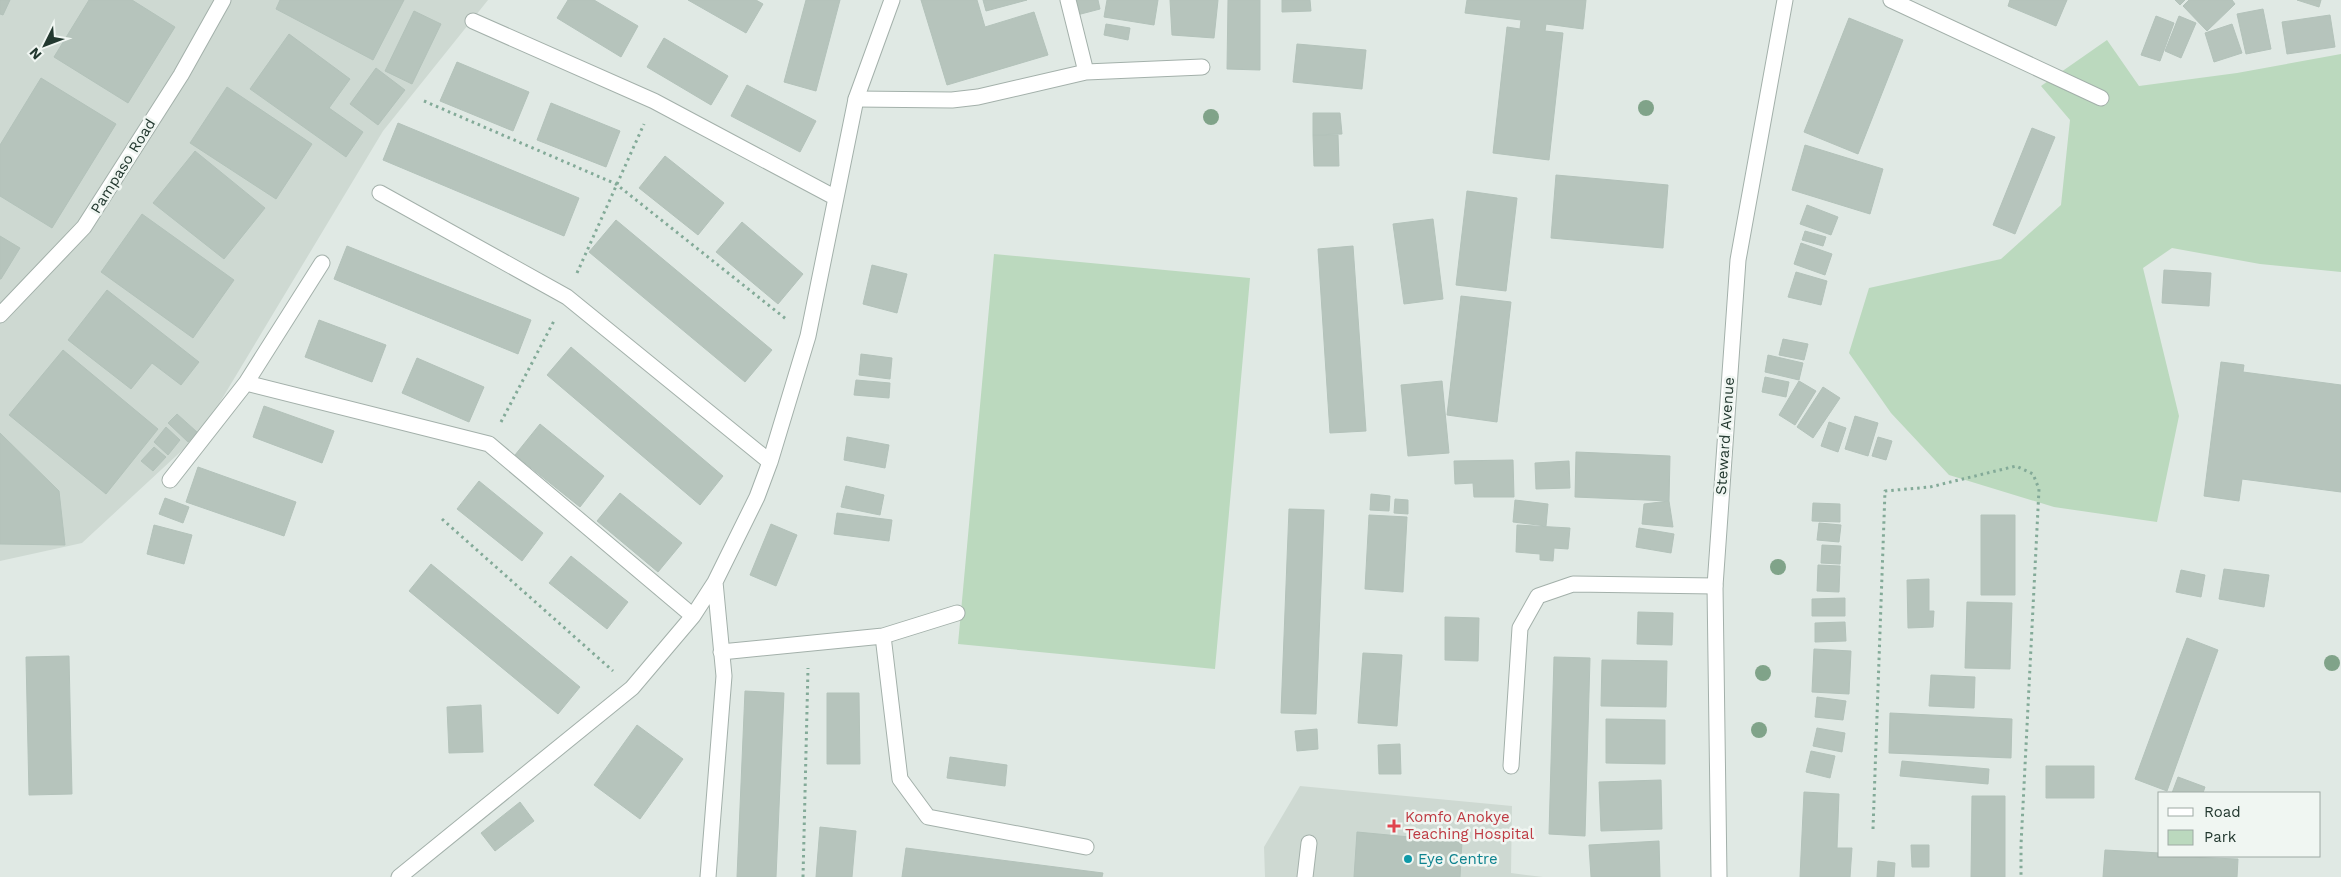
<svg xmlns="http://www.w3.org/2000/svg" width="2341" height="877" font-family="'Work Sans',sans-serif">
	<style>
		.built { fill: #ced9d2 }
		.green { fill: #bbd9be }
		.building { fill: #b6c4bc; stroke: #b3c2ba }
		.lines { fill: none; stroke-linecap: round; stroke-linejoin: round }
		.service-casing { stroke: #a3b0aa; stroke-width: 17 }
		.minor-casing { stroke: #a3b0aa; stroke-width: 17 }
		.tertiary-casing { stroke: #a3b0aa; stroke-width: 17 }
		.path { stroke: #83aa98; stroke-width: 3; stroke-dasharray: 2.5 4; stroke-linecap: butt }
		.service { stroke: #fff; stroke-width: 15 }
		.minor { stroke: #fff; stroke-width: 15 }
		.tertiary { stroke: #fff; stroke-width: 15 }
		.tree { fill: #80a389 }
		.health-dot { fill: #e0444e; stroke: #f0f6f2; stroke-width: 2 }
		.culture-dot { fill: #0f9aa8; stroke: #f0f6f2; stroke-width: 2 }
		.labels { text-anchor: middle; stroke-width: 5; stroke-linejoin: round; paint-order: stroke }
		.street-label { font-size: 15px; fill: #22382f; stroke: #f0f6f2 }
		.health-label { font-size: 15px; fill: #be3a42; stroke: #f0f6f2; text-anchor: start }
		.culture-label { font-size: 15px; fill: #0d838f; stroke: #f0f6f2; text-anchor: start }
	</style>
	<rect width="100%" height="100%" fill="#e0e9e4"/>
	<!-- built -->
	<path class="built" d="M0 0H488L383 131 202 432 82 543 0 561Z
		M1300 786 1512 806 1511 873 1543 877H1265L1264 847Z"/>
	<!-- green -->
	<path class="green" d="M2107 40 2139 86 2237 73 2341 54V272L2260 264 2172 248 2143 268 2179 416 2157 522 2054 507 1949 475 1891 413 1849 353 1869 288 2001 259 2061 205 2070 120 2041 86Z
		M994 254 1250 278 1215 669 958 644Z"/>
	<!-- building -->
	<path class="building" d="M0 0H10L3 15 0 14Z
		M89 0H132L175 27 128 103 54 57Z
		M280 0H404L373 60 276 9Z
		M568 0H594L638 26 621 57 557 18Z
		M688 0H756L763 4 746 33Z
		M806 0H840L816 91 784 82Z
		M921 0H977L985 27 1034 12 1048 55 947 85Z
		M983 0H1027L986 11Z
		M1073 0H1098L1100 9 1077 15Z
		M1107 0H1158L1154 25 1104 17Z
		M1170 0H1218L1214 38 1172 35Z
		M1228 0H1260V70L1227 69Z
		M1282 0H1310L1311 11 1282 12Z
		M1467 0H1586L1583 29 1546 24 1545 31 1563 33 1549 160 1493 153 1507 27 1520 29 1521 20 1465 13Z
		M2010 0H2067L2056 26 2008 6Z
		M2175 0H2185L2180 5Z
		M2189 0H2232L2235 4 2207 31 2183 6Z
		M2297 0H2321L2319 7Z
		M2263 9 2271 49 2246 54 2237 14Z
		M414 11 441 24 412 84 385 71Z
		M2330 15 2335 47 2287 54 2282 22Z
		M2156 16 2174 23 2160 61 2141 55Z
		M2179 16 2196 23 2181 58 2165 51Z
		M1849 18 1903 40 1858 154 1804 132Z
		M1106 24 1130 28 1128 40 1104 35Z
		M2232 24 2242 53 2214 62 2205 33Z
		M289 34 350 79 329 108 363 132 346 157 250 89Z
		M664 38 728 76 711 105 647 67Z
		M1297 44 1366 50 1362 89 1293 82Z
		M457 62 529 92 513 131 440 101Z
		M376 68 405 90 378 125 350 104Z
		M41 78 116 124 52 228 0 196V145Z
		M747 85 816 121 800 152 731 116Z
		M227 87 312 144 276 199 190 143Z
		M551 103 620 131 606 167 537 140Z
		M1313 113H1340L1342 134 1313 135Z
		M398 123 579 198 564 236 383 160Z
		M2032 128 2055 137 2015 234 1993 225Z
		M1313 135H1338L1339 166H1314Z
		M1805 145 1883 169 1870 214 1792 190Z
		M195 151 265 208 224 259 153 203Z
		M665 156 724 203 698 235 639 188Z
		M1556 175 1668 185 1663 248 1551 238Z
		M1467 191 1517 198 1506 291 1456 285Z
		M1807 205 1838 217 1831 235 1800 224Z
		M142 214 234 280 193 338 101 272Z
		M1433 219 1443 299 1404 304 1393 224Z
		M616 220 772 350 745 382 589 252Z
		M742 222 803 274 778 304 716 252Z
		M1805 231 1826 237 1823 246 1802 240Z
		M0 236 20 248 1 279H0Z
		M1801 243 1832 254 1825 275 1794 264Z
		M347 246 531 320 518 354 334 279Z
		M1353 246 1366 431 1330 433 1318 249Z
		M872 265 907 274 897 313 863 304Z
		M2164 270 2211 273 2209 306 2162 303Z
		M1796 272 1827 281 1821 305 1788 297Z
		M107 290 199 362 181 385 152 363 131 389 68 340Z
		M1461 296 1511 302 1497 422 1447 415Z
		M319 320 386 345 372 382 305 357Z
		M1783 339 1808 344 1804 360 1779 355Z
		M571 347 723 476 700 505 547 375Z
		M63 350 158 429 106 494 9 415Z
		M861 354 892 358 890 379 859 375Z
		M1768 355 1803 363 1799 380 1765 372Z
		M417 358 484 387 469 422 402 393Z
		M2221 362 2244 365 2243 372 2341 385V492L2242 479 2239 501 2204 496Z
		M1765 377 1789 382 1786 397 1762 392Z
		M856 380 890 383 889 398 854 395Z
		M1442 381 1449 453 1408 456 1401 385Z
		M1799 381 1816 391 1795 425 1779 415Z
		M1823 387 1840 398 1813 438 1797 427Z
		M264 406 334 431 322 463 253 437Z
		M177 414 197 432 188 442 168 423Z
		M1855 416 1878 423 1868 456 1845 449Z
		M1829 422 1846 428 1838 452 1821 446Z
		M540 424 604 476 580 507 515 455Z
		M166 427 180 440 168 455 154 442Z
		M0 433 59 491 65 545 0 544Z
		M847 437 889 445 885 468 844 460Z
		M1878 437 1892 441 1886 460 1872 456Z
		M154 447 166 457 153 471 141 461Z
		M1576 452 1670 456 1669 501 1575 497Z
		M1513 460 1514 497H1474L1473 483 1455 484 1454 461Z
		M1569 461 1570 488 1536 489 1535 463Z
		M198 467 296 502 284 536 186 502Z
		M479 481 543 533 522 561 457 509Z
		M846 486 884 495 880 515 841 507Z
		M620 493 682 543 658 572 597 521Z
		M1371 494 1390 496 1389 511 1370 510Z
		M165 498 189 507 183 523 159 514Z
		M1395 499 1408 500V514L1394 513Z
		M1515 500 1548 504 1546 526 1513 522Z
		M1669 501 1673 527 1642 524 1644 504Z
		M1813 503 1840 504V522L1812 521Z
		M1289 509 1324 510 1316 714 1281 713Z
		M837 513 892 520 889 541 834 534Z
		M1369 515 1407 517 1403 592 1365 589Z
		M1981 515H2015V595H1981Z
		M1819 523 1841 525 1839 542 1817 540Z
		M771 524 797 535 776 586 750 575Z
		M154 525 192 535 184 564 147 554Z
		M1517 525 1570 528 1568 549 1554 548 1553 561 1540 560V554L1516 552Z
		M1639 528 1674 534 1671 553 1636 547Z
		M1822 545 1841 546 1840 564 1821 563Z
		M571 556 628 602 607 629 549 583Z
		M431 564 580 687 558 714 409 591Z
		M1818 565 1840 566 1839 592 1817 591Z
		M2224 569 2269 575 2264 607 2219 599Z
		M2181 570 2205 575 2201 597 2176 592Z
		M1929 579V611H1934L1933 627 1908 628 1907 580Z
		M1845 598V616H1812V599Z
		M1967 602 2012 603 2010 669 1965 668Z
		M1638 612 1673 613 1672 645 1637 644Z
		M1445 617 1479 618 1478 661 1445 660Z
		M1845 622 1846 641 1815 642V623Z
		M2187 638 2218 650 2167 791 2135 779Z
		M1814 649 1851 651 1849 694 1812 692Z
		M1363 653 1402 655 1397 726 1358 723Z
		M69 656 72 794 29 795 26 657Z
		M1554 657 1590 658 1585 836 1549 834Z
		M1602 660 1667 661 1666 707 1601 706Z
		M1931 675 1975 677 1974 708 1929 706Z
		M745 691 784 693 776 877H737Z
		M827 693H859L860 764H827Z
		M1817 697 1846 701 1843 720 1815 717Z
		M481 705 483 752 449 753 447 707Z
		M1890 713 2012 719 2011 758 1889 753Z
		M1606 719 1665 720V764L1606 763Z
		M637 725 683 759 640 819 594 785Z
		M1817 728 1845 733 1842 752 1813 746Z
		M1317 729 1318 749 1297 751 1295 731Z
		M1400 744 1401 774H1379L1378 745Z
		M1811 751 1835 756 1830 778 1806 772Z
		M950 757 1007 765 1005 786 947 778Z
		M1902 761 1989 769 1988 784 1900 776Z
		M2046 766H2094V798H2046Z
		M2178 777 2205 787 2203 793H2172Z
		M1661 780 1662 829 1601 831 1599 782Z
		M1804 792 1839 794 1837 848H1852L1850 877H1800Z
		M1972 796H2005V877H1971Z
		M520 802 534 821 495 851 481 833Z
		M820 827 856 831 852 877H816Z
		M1357 832 1462 842 1460 877H1354Z
		M1659 841 1660 877H1591L1589 845Z
		M1911 845H1929V867H1912Z
		M906 848 1103 873 1102 877H902Z
		M2105 850 2160 853V856L2238 859 2237 877H2103Z
		M1878 861 1895 863 1894 877H1877Z"/>
	<g class="lines">
		<!-- service casing -->
		<g class="service-casing">
			<path id="service" d="M1068 0 1086 72
				M1891 0 2101 98
				M856 99 952 100 978 97 1086 72 1202 67
				M1511 766 1520 628 1538 596 1573 584 1715 586
				M1305 877 1309 843"/>
		</g>
		<!-- minor casing -->
		<g class="minor-casing">
			<path id="minor" d="M473 21 654 101 836 198
				M380 193 567 297 770 462
				M0 315 84 227 181 75 223 0
				M246 383 322 263
				M170 480 246 383 489 444 693 616
				M883 636 900 779 928 817 1086 847
				M721 652 883 636 957 613
				M399 877 632 688 693 616 715 582 757 497 770 462 808 336 856 99 892 0
				M708 877 724 676 715 582"/>
		</g>
		<!-- tertiary casing -->
		<g class="tertiary-casing">
			<path id="tertiary" d="M1719 877 1715 586 1738 260 1785 0"/>
		</g>
		<!-- path -->
		<path class="path" d="M424 101 616 184 786 319
			M577 273 644 124
			M501 422 555 319
			M442 519 613 671
			M1873 829 1885 491 1930 487 2016 466 2033 474 2039 489 2021 845V877
			M803 877 808 668"/>
		<!-- service -->
		<use href="#service" class="service"/>
		<!-- minor -->
		<use href="#minor" class="minor"/>
		<!-- tertiary -->
		<use href="#tertiary" class="tertiary"/>
	</g>
	<!-- trees -->
	<g class="tree">
		<circle cx="1646" cy="108" r="8"/>
		<circle cx="1211" cy="117" r="8"/>
		<circle cx="1778" cy="567" r="8"/>
		<circle cx="2332" cy="663" r="8"/>
		<circle cx="1763" cy="673" r="8"/>
		<circle cx="1759" cy="730" r="8"/>
	</g>
	<!-- markers -->
	<path class="health-dot" d="M1391.5 818.5h5v5h5v5h-5v5h-5v-5h-5v-5h5z"/>
	<circle class="culture-dot" cx="1408" cy="859" r="5"/>
	<g class="labels">
		<!-- street labels -->
		<g class="street-label">
			<text transform="translate(123 166) rotate(-58)" y="5">Pampaso Road</text>
			<text transform="translate(1725 436) rotate(-86)" y="5">Steward Avenue</text>
		</g>
		<!-- health labels -->
		<g class="health-label">
			<text x="1405" y="822">Komfo Anokye<tspan x="1405" dy="17">Teaching Hospital</tspan></text>
		</g>
		<!-- culture labels -->
		<g class="culture-label">
			<text x="1418" y="864">Eye Centre</text>
		</g>
	</g>
	<!-- legend -->
	<rect x="2158" y="792" width="162" height="65" fill="#f0f6f2" stroke="#9eaaa4"/>
	<rect x="2168" y="808" width="25" height="8" fill="#ffffff" stroke="#9eaaa4"/>
	<text x="2204" y="817" font-size="15" fill="#22382f">Road</text>
	<rect x="2168" y="830" width="25" height="15" fill="#bbd9be" stroke="#9eaaa4"/>
	<text x="2204" y="842" font-size="15" fill="#22382f">Park</text>
	<!-- north arrow -->
	<g transform="translate(45 45) rotate(228)" stroke="#f0f6f2" stroke-width="4" paint-order="stroke">
	<path d="M0-4L9 19L0 12L-9 19Z" fill="#22382f"/>
	<text y="-8" font-size="14" font-weight="bold" text-anchor="middle" fill="#22382f">N</text>
	</g>
</svg>
